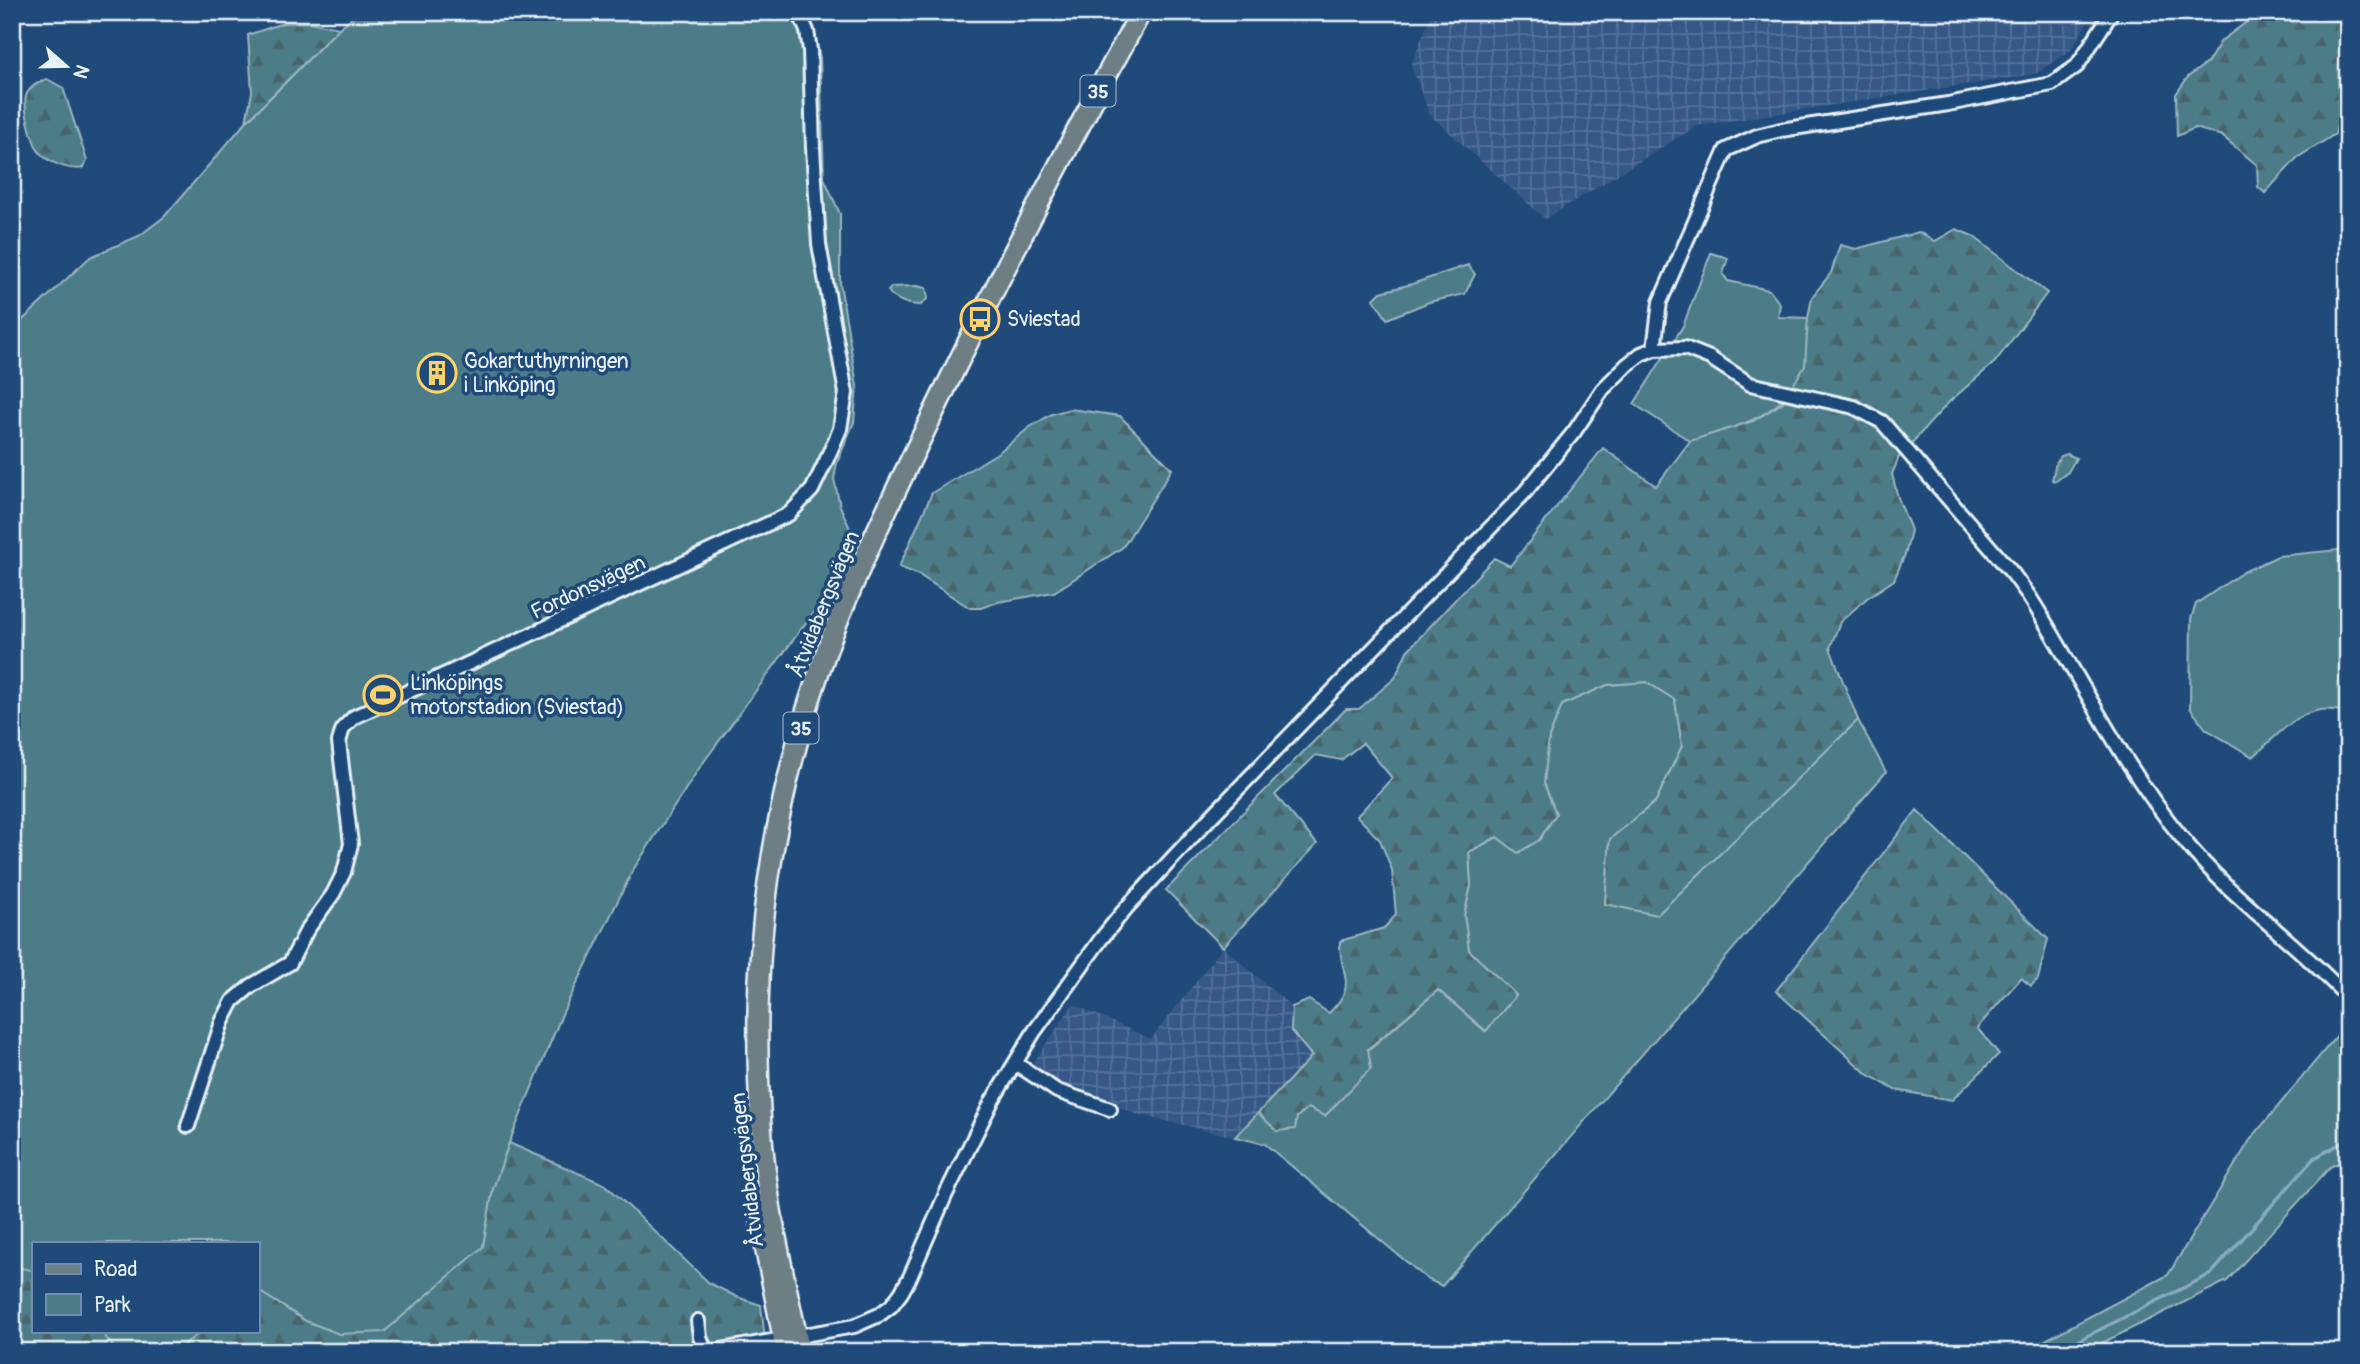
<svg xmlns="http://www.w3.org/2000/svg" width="2360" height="1364" font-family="Pangolin,sans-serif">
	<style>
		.industrial { fill: url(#industrial-grid) }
		.green { fill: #4c7c87; stroke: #9ab6c0; stroke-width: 2; fill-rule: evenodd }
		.forest { fill: url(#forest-firs); stroke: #9ab6c0; stroke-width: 2 }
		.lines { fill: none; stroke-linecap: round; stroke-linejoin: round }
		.stream { stroke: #86abc2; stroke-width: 3.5 }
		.street-casing { stroke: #e8f1f8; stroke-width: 18 }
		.primary-casing { stroke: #e8f1f8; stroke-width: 24 }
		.street { stroke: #1f4a7a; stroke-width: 12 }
		.primary { stroke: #6d7e84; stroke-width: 19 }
		.labels { text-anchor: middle; stroke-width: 7; stroke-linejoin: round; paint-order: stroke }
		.shield { fill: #1f4a7a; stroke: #acbfd2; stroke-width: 2 }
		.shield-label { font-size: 19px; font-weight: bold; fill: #e8f1f8 }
		.poi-label { font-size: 21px; fill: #e8f1f8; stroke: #1f4a7a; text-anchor: start }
		.street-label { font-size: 21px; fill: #e8f1f8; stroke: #1f4a7a }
	</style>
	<defs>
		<pattern id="industrial-grid" width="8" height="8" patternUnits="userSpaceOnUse" patternTransform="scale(1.75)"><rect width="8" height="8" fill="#365887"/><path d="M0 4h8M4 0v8" fill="none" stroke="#537099"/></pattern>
		<pattern id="forest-firs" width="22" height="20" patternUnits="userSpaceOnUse" patternTransform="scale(1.75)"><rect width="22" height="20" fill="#4c7c87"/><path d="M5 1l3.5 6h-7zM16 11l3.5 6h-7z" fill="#49656c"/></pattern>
	</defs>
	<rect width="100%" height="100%" fill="#1f4a7a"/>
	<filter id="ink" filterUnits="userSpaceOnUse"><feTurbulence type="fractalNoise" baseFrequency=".0143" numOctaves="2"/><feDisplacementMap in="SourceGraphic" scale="14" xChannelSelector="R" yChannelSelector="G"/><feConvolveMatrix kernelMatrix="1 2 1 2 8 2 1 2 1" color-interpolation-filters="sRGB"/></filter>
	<g filter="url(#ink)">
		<!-- industrial -->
		<path class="industrial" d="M1432 12H2094L2071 50 2036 74 1697 126 1545 219 1429 114 1411 65Z
			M1223 947 1292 1007 1291 1031 1312 1056 1235 1137 1139 1115 1062 1085 1031 1066 1073 1004 1151 1039Z"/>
		<!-- green -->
		<path class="green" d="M359 12H810L820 58 824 178 840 214V283L857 386 854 422 837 463 834 479 840 506 851 531 832 587 700 767 633 870 563 1012 509 1143 493 1189 483 1247 389 1352H12V330L90 257 139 236 164 217 246 122 339 28ZM33 1243H257V1331H33Z
			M1711 253 1728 258 1723 274 1728 281 1769 290 1780 304 1778 317 1808 318C1807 332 1810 354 1805 367 1784 418 1736 426 1690 441L1634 404 1683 326Z
			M1468 265 1475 274 1465 294 1429 302 1387 319 1374 299 1381 292 1412 284Z
			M917 286 926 288 928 298 921 305C909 305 895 301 888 291L892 287Z
			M2067 454 2076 458 2068 472 2056 481 2052 480 2056 462 2061 456Z
			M2348 549V713C2306 698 2282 732 2253 757L2206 729 2190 708 2191 619 2196 604 2243 572 2278 556Z
			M1647 682 1675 700 1682 746 1656 801 1610 839 1605 904 1657 915 1858 720 1886 772 1442 1286 1427 1279 1265 1144 1235 1137 1258 1113 1277 1130 1308 1108 1368 1050 1438 990 1485 1031 1516 995 1469 950 1464 915 1471 886 1469 852 1497 837 1539 840 1556 814 1544 783 1549 737 1562 705 1607 685Z
			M2348 1022V1158L2330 1167 2227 1281 2084 1352H2023L2168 1275 2250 1140Z"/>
		<!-- forest -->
		<path class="forest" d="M2260 12H2348V85L2335 134 2297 158 2265 193 2258 187 2257 165 2222 136 2195 128 2177 136 2176 94 2188 77 2208 62 2221 41Z
			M310 22 339 28 246 122 252 92 248 35 283 23Z
			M47 79 63 88 87 161 83 168C70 171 45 162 38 150 32 140 23 107 26 96 29 87 39 82 47 79Z
			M1956 229 1973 236 2047 293 1995 362 1949 402 1899 457 1892 474 1898 498 1911 530 1906 552 1894 580 1867 598 1840 622 1830 648 1858 720 1657 915 1605 904 1610 839 1656 801 1682 746 1675 700 1647 682 1607 685 1562 705 1549 737 1544 783 1556 814 1539 840 1518 853 1497 837 1469 852 1471 886 1464 915 1469 950 1516 995 1486 1031 1438 990 1368 1049 1371 1068 1325 1116 1308 1108 1297 1117 1295 1129 1277 1131 1258 1113 1312 1056 1291 1031 1292 1007 1309 1000 1329 1013C1360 982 1339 977 1340 941L1384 928 1396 915 1392 870 1380 840 1357 816 1392 778 1363 743 1341 760 1316 755 1275 795 1317 844 1223 947 1166 890 1346 709H1359L1395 678 1407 651 1494 558 1510 566 1603 448 1656 486 1690 441 1753 421 1782 403 1805 366 1808 318 1812 297 1831 273 1840 245 1856 249 1919 232 1935 241Z
			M1070 409 1120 416 1172 469 1123 547 1054 592 998 602 981 608H970L919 575 899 567 932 493 999 452 1030 427 1052 414Z
			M1917 810 2048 939 2038 979 2031 986 2021 978 1977 1028 1999 1054 1952 1100 1895 1090 1866 1073 1776 991Z
			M509 1143 606 1185 709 1283 737 1297 761 1305 765 1339 727 1341 678 1352H174L202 1331H257V1294L260 1292 306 1321 339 1334 384 1332 483 1247 493 1189Z
			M12 1267 33 1270V1331H101L117 1352H12Z"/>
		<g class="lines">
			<!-- stream -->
			<path class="stream" d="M2055 1352 2211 1274 2313 1159 2348 1139"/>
			<!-- street casing -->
			<g class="street-casing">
				<path id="street" d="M1654 349 1660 302 1726 150 1757 136 1781 130 1948 104 2052 84 2077 66 2112 12
					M1015 1063 1057 1091 1110 1109
					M188 1126 222 1022 233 1001 251 986 290 963 307 930 333 894 344 872 351 844 339 742 343 728 354 717 789 514 812 490 826 461 840 429 846 393 819 244 813 148 810 50 807 31 799 12
					M698 1321 700 1337 706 1352
					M710 1352 854 1326 879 1315 891 1306 901 1293 910 1277 945 1196 992 1101 1034 1032 1101 939 1127 907 1209 819 1525 492 1574 432 1603 389 1627 365 1641 354 1654 349 1685 348 1710 358 1750 384 1854 407 1882 422 2013 574 2029 596C2081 678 2120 763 2183 839 2231 899 2297 942 2348 998"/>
			</g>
			<!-- primary casing -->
			<g class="primary-casing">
				<path id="primary" d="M761 1226 786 1352
					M800 1352C790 1303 778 1254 770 1204 760 1141 757 1076 758 1012 760 886 786 759 830 641 863 554 906 470 946 387 1008 260 1073 136 1141 12"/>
			</g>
			<!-- street -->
			<use href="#street" class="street"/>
			<!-- primary -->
			<use href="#primary" class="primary"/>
		</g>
	</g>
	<!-- icons -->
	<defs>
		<g id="bus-ring" transform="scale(2.0125)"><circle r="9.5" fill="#1f4a7a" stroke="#ffd166" stroke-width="1.5"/><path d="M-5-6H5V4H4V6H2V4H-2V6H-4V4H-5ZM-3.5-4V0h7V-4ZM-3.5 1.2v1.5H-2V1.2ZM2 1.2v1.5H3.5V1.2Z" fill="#ffd166"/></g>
		<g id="building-ring" transform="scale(2.0125)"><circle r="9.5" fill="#1f4a7a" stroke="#ffd166" stroke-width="1.5"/><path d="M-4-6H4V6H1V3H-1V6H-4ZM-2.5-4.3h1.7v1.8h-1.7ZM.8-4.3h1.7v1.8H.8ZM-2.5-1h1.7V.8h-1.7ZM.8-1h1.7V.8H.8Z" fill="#ffd166"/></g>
		<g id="stadium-ring" transform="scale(2.0125)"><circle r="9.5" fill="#1f4a7a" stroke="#ffd166" stroke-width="1.5"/><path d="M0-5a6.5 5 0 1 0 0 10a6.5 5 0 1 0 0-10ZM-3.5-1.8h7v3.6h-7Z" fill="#ffd166"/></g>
	</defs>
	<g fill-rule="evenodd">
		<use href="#bus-ring" x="980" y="319"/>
		<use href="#building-ring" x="437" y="373"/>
		<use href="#stadium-ring" x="383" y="695"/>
	</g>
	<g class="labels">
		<!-- shield labels -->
		<g class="shield">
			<rect x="1080.5" y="75.5" width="35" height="31" rx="5"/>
			<rect x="783.5" y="712.5" width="35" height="31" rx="5"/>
		</g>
		<g class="shield-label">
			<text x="1098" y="98">35</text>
			<text x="801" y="735">35</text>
		</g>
		<!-- poi labels -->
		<g class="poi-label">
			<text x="1007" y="326">Sviestad</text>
			<text x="464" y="368">Gokartuthyrningen<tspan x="464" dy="24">i Linköping</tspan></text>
			<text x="410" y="690">Linköpings<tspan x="410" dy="24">motorstadion (Sviestad)</tspan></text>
		</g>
		<!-- street labels -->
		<g class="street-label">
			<text transform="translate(588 587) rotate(-25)" y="7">Fordonsvägen</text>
			<text transform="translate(824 604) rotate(-68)" y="7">Åtvidabergsvägen</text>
			<text transform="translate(747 1170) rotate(-97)" y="7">Åtvidabergsvägen</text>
		</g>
	</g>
	<!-- margin -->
	<rect width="2360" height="1364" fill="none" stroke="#1f4a7a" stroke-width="42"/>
	<rect x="21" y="21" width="2318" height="1322" fill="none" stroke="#e8f1f8" stroke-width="2.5" filter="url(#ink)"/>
	<!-- legend -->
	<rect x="32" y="1242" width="228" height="91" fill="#1f4a7a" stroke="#6f8dac" stroke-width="2"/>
	<rect x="46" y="1264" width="35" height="10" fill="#6d7e84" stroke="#6f8dac" stroke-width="2"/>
	<text x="94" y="1276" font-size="21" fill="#e8f1f8">Road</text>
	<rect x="46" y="1294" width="35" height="21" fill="#4c7c87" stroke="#6f8dac" stroke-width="2"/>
	<text x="94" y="1312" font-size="21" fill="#e8f1f8">Park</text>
	<!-- north arrow -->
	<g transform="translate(66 66) rotate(110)" stroke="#1f4a7a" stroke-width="5" paint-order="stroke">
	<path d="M0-5L12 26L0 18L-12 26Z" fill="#e8f1f8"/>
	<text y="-10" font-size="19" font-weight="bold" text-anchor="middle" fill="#e8f1f8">N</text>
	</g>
</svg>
